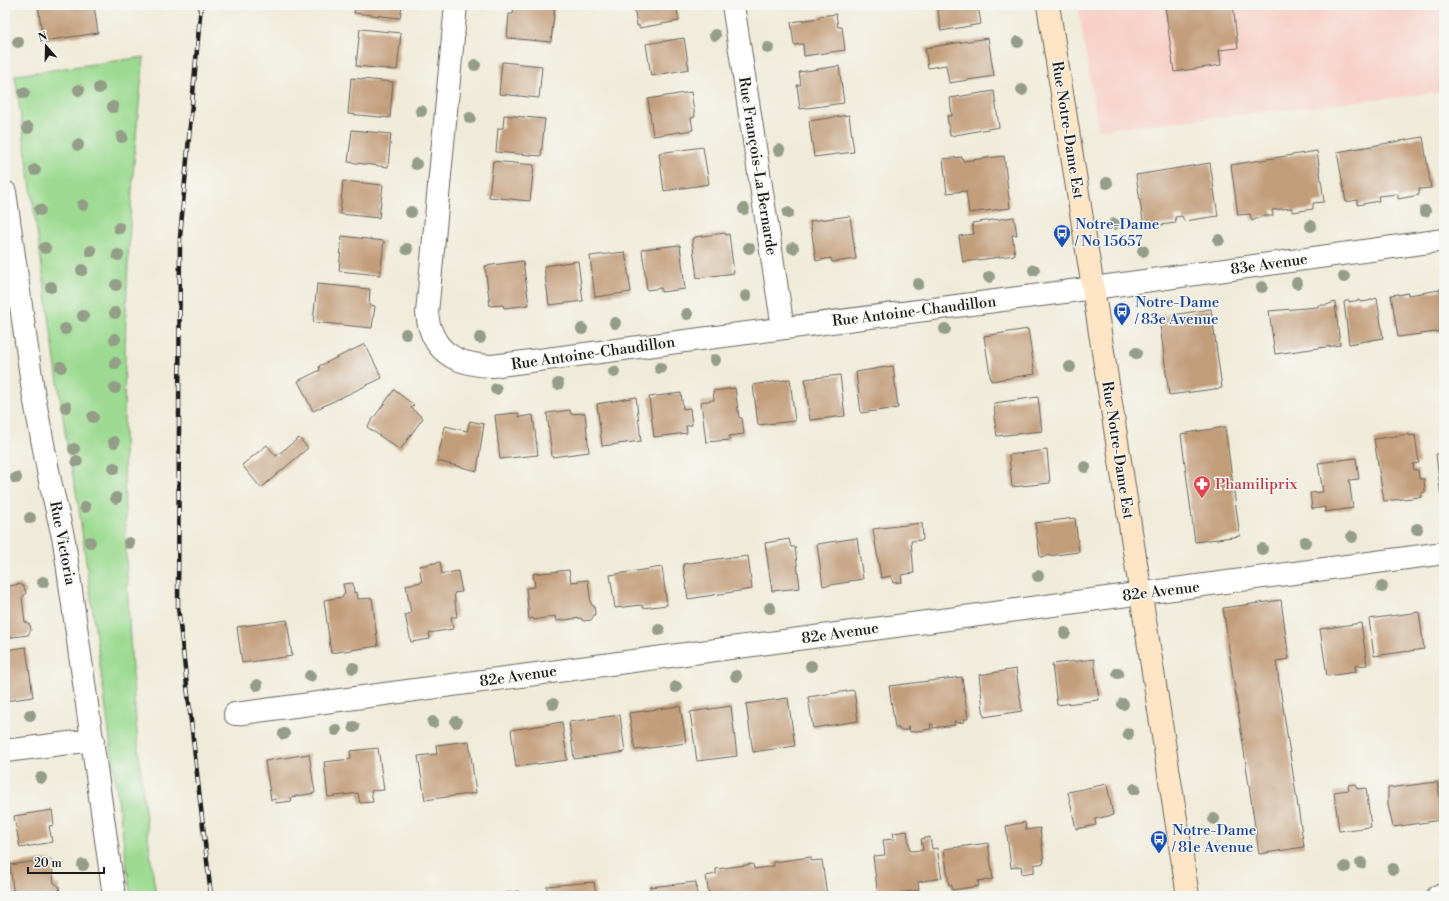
<svg xmlns="http://www.w3.org/2000/svg" width="1449" height="901" font-family="'Libre Bodoni',serif">
	<style>
		.built { fill: #f7d1c7 }
		.green { fill: #9bda90; stroke: #5c7b56 }
		.building { fill: #c29d7a }
		.lines { fill: none; stroke-linecap: round; stroke-linejoin: round }
		.street-casing { stroke: #66645e; stroke-width: 24 }
		.secondary-casing { stroke: #66645e; stroke-width: 24 }
		.street { stroke: #fff; stroke-width: 22 }
		.secondary { stroke: #fee5c5; stroke-width: 22 }
		.rail-casing { stroke: #1c1c1c; stroke-width: 4.5 }
		.rail { stroke: #f6f6f2; stroke-width: 3; stroke-dasharray: 9; stroke-linecap: butt }
		.tree { fill: #949d87 }
		.labels { text-anchor: middle; stroke-width: 3; stroke-linejoin: round; paint-order: stroke }
		.street-label { font-size: 15px; fill: #1c1c1c; stroke: #f6f6f2 }
		.transit-label { font-size: 15px; fill: #164399; stroke: #f6f6f2; text-anchor: start }
		.health-label { font-size: 15px; fill: #be3a42; stroke: #f6f6f2; text-anchor: start }
	</style>
	<rect width="100%" height="100%" fill="#f6f6f2"/>
	<filter id="ink" filterUnits="userSpaceOnUse"><feTurbulence type="fractalNoise" baseFrequency=".025" numOctaves="2"/><feDisplacementMap in="SourceGraphic" scale="8" xChannelSelector="R" yChannelSelector="G"/><feConvolveMatrix kernelMatrix="1 2 1 2 8 2 1 2 1" color-interpolation-filters="sRGB"/></filter>
	<filter id="wash" filterUnits="userSpaceOnUse"><feTurbulence type="fractalNoise" baseFrequency=".012" numOctaves="4" result="noise"/><feDisplacementMap in="SourceGraphic" scale="16" xChannelSelector="R" yChannelSelector="G"/><feGaussianBlur stdDeviation="0.9" result="paint"/><feColorMatrix in="noise" values="0 0 0 0 0 0 0 0 0 0 0 0 0 0 0 0 0 1.4 0 .05"/><feComposite in="paint" operator="in"/></filter>
	<g filter="url(#wash)">
		<rect width="100%" height="100%" fill="#f0ebd8"/>
		<!-- built -->
		<path class="built" d="M1078 5H1444V92L1098 130Z"/>
		<!-- green -->
		<path class="green" d="M144 57C134 143 129 228 126 314 120 508 128 703 156 896H131L78 502 67 446 15 75Z"/>
		<g id="blocks">
			<!-- building -->
			<path class="building" d="M38 5H94L98 33 43 41Z
				M355 5H402L400 18 354 13Z
				M514 5H555L551 42 507 38 509 14H513Z
				M634 5H676L679 21 639 28V25L637 26Z
				M784 5H795V6L784 7Z
				M937 5H978L981 24 941 31Z
				M1165 5H1233L1238 48 1219 50 1221 65 1174 72Z
				M836 14 838 27H842L845 50 804 56 803 44 794 45 791 22 820 18V16Z
				M360 29 401 33 397 70 356 66Z
				M684 38 689 69 651 76 646 44Z
				M988 38 994 76 949 83 946 65 928 68 925 48Z
				M502 62 542 66 539 98 499 94Z
				M839 66 844 103 800 109 797 85H801L799 72Z
				M351 78 393 82 390 118 348 114Z
				M994 91 999 127 950 136 947 116H952L950 98Z
				M691 92 695 117 691 118 693 130 653 136 648 99Z
				M504 115 545 119 541 156 496 152 498 128H503Z
				M849 115 854 152 814 157 809 121Z
				M352 130 391 134 388 167 348 162Z
				M1423 137 1431 188 1419 189V195L1398 199V194L1378 196 1379 201 1357 205V200L1346 202 1337 152Z
				M703 147 709 184 664 191 659 153Z
				M1317 151 1324 202 1313 203V209L1292 212V208L1272 210 1273 216H1262L1252 221 1250 214 1238 215 1231 165Z
				M1004 156 1010 208 969 213 966 191 947 193 943 159 962 157 963 161Z
				M493 161 534 165 530 201 489 197Z
				M1210 163 1218 216 1184 221 1182 216 1175 217 1176 223 1144 227 1136 175Z
				M343 181 383 185 379 218 340 214Z
				M850 216 856 259 832 262 831 258 816 261 810 221Z
				M1014 217 1017 235H1012L1015 255 963 262 959 236 974 234 972 223Z
				M725 233 726 235 729 234 734 273 697 278 692 239 695 238V237Z
				M342 236 384 241 380 275 339 271Z
				M680 245 685 289 661 292V288L647 290 642 249Z
				M625 252 631 292 595 297 590 256Z
				M523 261 529 305 504 308 503 305 490 306 485 266Z
				M578 261 583 301 549 305 544 266Z
				M317 284 370 289 369 305 375 306 372 328 313 322Z
				M1440 288H1444V331L1398 337 1391 295 1398 294V295L1408 293V295L1440 290Z
				M1377 298 1383 338 1349 344 1344 302 1349 300V302L1359 300 1360 302 1368 301Z
				M1335 302 1340 345 1275 354 1269 311 1318 307V305H1326Z
				M1211 309 1222 388 1169 395 1159 317Z
				M1028 329 1035 374 991 381 984 336Z
				M365 344 382 378 313 411 298 381 320 370 319 366Z
				M893 366 898 408 861 413 856 372Z
				M840 375 845 416 810 420 805 379Z
				M790 379 795 421 758 425 753 385Z
				M735 388 739 418H742L744 434 729 436 730 440 706 442 701 402 714 400 713 391Z
				M394 390 414 405 411 408 423 418 400 450 367 427Z
				M681 393 683 409 690 408 692 425 686 426 687 433 654 437 649 397Z
				M636 397 641 441 602 446 597 404Z
				M1038 397 1042 431 997 436 994 416H995L994 403Z
				M570 410 571 414 585 413 589 452 552 457 547 413Z
				M518 413 519 417 533 415 538 455 500 459 495 415Z
				M470 421 484 424 477 471 437 461 445 426 467 431Z
				M1225 427 1240 536 1195 542 1181 434Z
				M1409 434V436L1415 435 1419 463 1413 464 1414 470H1418L1419 479H1424L1425 492 1421 493V497L1384 501 1374 439Z
				M299 438 308 448 261 488 242 465 267 445 276 456Z
				M1047 450 1050 483 1012 487 1009 455Z
				M1444 453V495L1441 496 1436 454Z
				M1356 458 1359 479 1349 480 1353 508 1325 512V507L1312 509 1310 493 1323 492 1318 463Z
				M1075 518 1079 552 1040 557 1035 523Z
				M922 523 923 540 911 541 914 573 901 575 902 582 893 583 891 576 881 578 873 529Z
				M857 538 863 579 849 581V582L823 586 817 544Z
				M789 539 791 547H795L800 588 772 591 765 543Z
				M748 556 752 589 688 599 683 564 732 557V558Z
				M440 562 442 574 458 571 462 592 454 593 457 617H451L453 629 429 633 430 639 411 642 405 615 411 613 406 585 422 582 419 566Z
				M662 567 667 605 643 608 642 605 615 608 610 575Z
				M569 570 571 582 588 580 591 604 594 606 595 614 591 620 583 621 581 618 556 621 555 616 534 620 533 618 529 619 526 588 535 587 533 574Z
				M353 583 354 593 357 592 358 599 372 598 378 646 331 653 324 600 343 597V594H345L343 584Z
				M20 584 24 587 26 593 22 598 25 622H26L30 625 31 630 28 635 5 638V587Z
				M1281 600 1289 659 1276 661 1304 847 1259 854 1223 608Z
				M1419 612 1424 649 1374 656 1369 619Z
				M287 620 292 656 242 663 237 627Z
				M1361 623 1367 665 1355 666 1356 672 1327 676 1320 629Z
				M26 647 33 697 5 701V650Z
				M1094 659 1099 700 1057 705 1052 664Z
				M1016 669 1022 711 984 717 979 675Z
				M962 677 968 719H964V722L956 723V721H954L955 725 933 728V724H930L931 729 910 732 909 726 907 727 908 730H899V728H895L889 686Z
				M854 690 858 721 813 728 808 697Z
				M788 698 795 746 753 752 746 704Z
				M680 706 686 743 635 750 629 713Z
				M731 706 737 756 697 761 690 712Z
				M620 715 625 752 574 759 569 722Z
				M562 722 567 760 516 767 511 730Z
				M469 741 476 793 425 800 418 756 437 754 436 745Z
				M378 748 384 790 371 791 373 802 360 803 358 793 328 797 324 762 351 759 350 751Z
				M309 754 315 793 291 797 292 801 276 803 275 799 271 800 265 761Z
				M1437 782 1440 799 1441 820 1393 827 1388 805V788Z
				M1107 784 1113 815 1095 819 1096 825 1076 829 1068 792Z
				M1356 784 1357 789 1366 788 1371 827 1339 831 1334 792 1349 790 1348 785Z
				M52 810 54 825 49 826 52 842 20 848 14 816Z
				M1025 822 1026 830 1040 828 1044 863 1034 865V872L1022 874 1021 866 1011 868 1006 826Z
				M907 831 910 851 923 850 921 839 930 837 932 849 937 848 942 878 918 882 919 890 878 896 873 856 885 855 883 840 894 839 893 833Z
				M988 843 993 879 978 881 979 886 952 890V885H949L944 849Z
				M811 857V861L822 860 827 896H709L706 876 716 874V869L753 864 754 869 774 866 773 862Z
				M51 859 54 883 59 886 60 894 59 896H14L10 865Z
				M594 882 596 896H548L547 886Z
				M696 882 697 896H651L650 887Z
				M519 891 520 896H491V895Z"/>
		</g>
	</g>
	<g filter="url(#ink)">
		<use href="#blocks" fill-opacity="0" stroke="#66645e" stroke-width="1"/>
		<g class="lines">
			<!-- street casing -->
			<g class="street-casing">
				<path id="street" d="M456 5 427 313C428 318 428 323 430 328 439 358 465 365 492 366L1064 292 1444 240
					M733 5 783 328
					M5 192 33 391 50 481 64 541 114 896
					M235 714 1444 553
					M5 751 93 740
					M1438 896 1444 895"/>
			</g>
			<!-- secondary casing -->
			<g class="secondary-casing">
				<path id="secondary" d="M1048 5 1093 288 1188 896"/>
			</g>
			<!-- street -->
			<use href="#street" class="street"/>
			<!-- secondary -->
			<use href="#secondary" class="secondary"/>
			<!-- rail casing -->
			<g class="rail-casing">
				<path id="rail" d="M201 5 180 237 178 607 211 896"/>
			</g>
			<!-- rail -->
			<use href="#rail" class="rail"/>
		</g>
		<!-- trees -->
		<g class="tree">
			<circle cx="715" cy="35" r="6"/>
			<circle cx="18" cy="42" r="6"/>
			<circle cx="1018" cy="42" r="6"/>
			<circle cx="768" cy="48" r="6"/>
			<circle cx="475" cy="65" r="6"/>
			<circle cx="99" cy="88" r="6"/>
			<circle cx="79" cy="90" r="6"/>
			<circle cx="1022" cy="90" r="6"/>
			<circle cx="24" cy="93" r="6"/>
			<circle cx="113" cy="107" r="6"/>
			<circle cx="421" cy="111" r="6"/>
			<circle cx="470" cy="118" r="6"/>
			<circle cx="28" cy="128" r="6"/>
			<circle cx="122" cy="137" r="6"/>
			<circle cx="78" cy="145" r="6"/>
			<circle cx="779" cy="150" r="6"/>
			<circle cx="416" cy="164" r="6"/>
			<circle cx="35" cy="170" r="6"/>
			<circle cx="1107" cy="183" r="6"/>
			<circle cx="83" cy="205" r="6"/>
			<circle cx="744" cy="209" r="6"/>
			<circle cx="40" cy="210" r="6"/>
			<circle cx="1425" cy="211" r="6"/>
			<circle cx="411" cy="212" r="6"/>
			<circle cx="788" cy="213" r="6"/>
			<circle cx="1114" cy="224" r="6"/>
			<circle cx="1311" cy="226" r="6"/>
			<circle cx="119" cy="228" r="6"/>
			<circle cx="1219" cy="240" r="6"/>
			<circle cx="45" cy="248" r="6"/>
			<circle cx="749" cy="248" r="6"/>
			<circle cx="793" cy="248" r="6"/>
			<circle cx="407" cy="249" r="6"/>
			<circle cx="91" cy="251" r="6"/>
			<circle cx="1143" cy="251" r="6"/>
			<circle cx="118" cy="255" r="6"/>
			<circle cx="82" cy="270" r="6"/>
			<circle cx="1034" cy="270" r="6"/>
			<circle cx="989" cy="277" r="6"/>
			<circle cx="1344" cy="277" r="6"/>
			<circle cx="1297" cy="283" r="6"/>
			<circle cx="918" cy="284" r="6"/>
			<circle cx="116" cy="285" r="6"/>
			<circle cx="51" cy="287" r="6"/>
			<circle cx="1262" cy="287" r="6"/>
			<circle cx="746" cy="296" r="6"/>
			<circle cx="115" cy="313" r="6"/>
			<circle cx="687" cy="314" r="6"/>
			<circle cx="83" cy="316" r="6"/>
			<circle cx="615" cy="323" r="6"/>
			<circle cx="65" cy="329" r="6"/>
			<circle cx="582" cy="329" r="6"/>
			<circle cx="945" cy="329" r="6"/>
			<circle cx="406" cy="334" r="6"/>
			<circle cx="480" cy="338" r="6"/>
			<circle cx="115" cy="339" r="6"/>
			<circle cx="1136" cy="353" r="6"/>
			<circle cx="715" cy="360" r="6"/>
			<circle cx="115" cy="363" r="6"/>
			<circle cx="61" cy="367" r="6"/>
			<circle cx="1070" cy="367" r="6"/>
			<circle cx="660" cy="368" r="6"/>
			<circle cx="614" cy="372" r="6"/>
			<circle cx="558" cy="384" r="6"/>
			<circle cx="115" cy="388" r="6"/>
			<circle cx="496" cy="389" r="6"/>
			<circle cx="66" cy="407" r="6"/>
			<circle cx="93" cy="417" r="6"/>
			<circle cx="114" cy="442" r="6"/>
			<circle cx="74" cy="449" r="6"/>
			<circle cx="77" cy="461" r="6"/>
			<circle cx="1085" cy="467" r="6"/>
			<circle cx="114" cy="468" r="6"/>
			<circle cx="16" cy="478" r="6"/>
			<circle cx="116" cy="498" r="6"/>
			<circle cx="85" cy="507" r="6"/>
			<circle cx="30" cy="518" r="6"/>
			<circle cx="1417" cy="529" r="6"/>
			<circle cx="1352" cy="537" r="6"/>
			<circle cx="90" cy="542" r="6"/>
			<circle cx="1305" cy="542" r="6"/>
			<circle cx="129" cy="543" r="6"/>
			<circle cx="1262" cy="549" r="6"/>
			<circle cx="1038" cy="576" r="6"/>
			<circle cx="43" cy="582" r="6"/>
			<circle cx="1382" cy="587" r="6"/>
			<circle cx="770" cy="608" r="6"/>
			<circle cx="659" cy="630" r="6"/>
			<circle cx="1065" cy="633" r="6"/>
			<circle cx="811" cy="666" r="6"/>
			<circle cx="353" cy="668" r="6"/>
			<circle cx="1118" cy="673" r="6"/>
			<circle cx="310" cy="676" r="6"/>
			<circle cx="736" cy="676" r="6"/>
			<circle cx="257" cy="685" r="6"/>
			<circle cx="676" cy="687" r="6"/>
			<circle cx="553" cy="704" r="6"/>
			<circle cx="1123" cy="704" r="6"/>
			<circle cx="30" cy="715" r="6"/>
			<circle cx="433" cy="722" r="6"/>
			<circle cx="456" cy="722" r="6"/>
			<circle cx="354" cy="727" r="6"/>
			<circle cx="336" cy="730" r="6"/>
			<circle cx="284" cy="734" r="6"/>
			<circle cx="1128" cy="734" r="6"/>
			<circle cx="41" cy="778" r="6"/>
			<circle cx="1135" cy="789" r="6"/>
			<circle cx="1214" cy="819" r="6"/>
			<circle cx="1361" cy="863" r="6"/>
			<circle cx="83" cy="865" r="6"/>
			<circle cx="1345" cy="867" r="6"/>
			<circle cx="1393" cy="869" r="6"/>
		</g>
	</g>
	<!-- icons -->
	<defs>
		<g id="bus-pin" transform="scale(0.9)"><path d="M0 17L-7.5 6A9.5 9.5 0 1 1 7.5 6Z" fill="#1a4fb4" stroke="#f6f6f2"/><path d="M-5-6H5V4H4V6H2V4H-2V6H-4V4H-5ZM-3.5-4V0h7V-4ZM-3.5 1.2v1.5H-2V1.2ZM2 1.2v1.5H3.5V1.2Z" fill="#fff"/></g>
		<g id="pharmacy-pin" transform="scale(0.9)"><path d="M0 17L-7.5 6A9.5 9.5 0 1 1 7.5 6Z" fill="#e0444e" stroke="#f6f6f2"/><path d="M-2-6h4v4h4v4h-4v4h-4v-4h-4v-4h4Z" fill="#fff"/></g>
	</defs>
	<g fill-rule="evenodd">
		<use href="#bus-pin" x="1062" y="233"/>
		<use href="#bus-pin" x="1122" y="311"/>
		<use href="#pharmacy-pin" x="1202" y="484"/>
		<use href="#bus-pin" x="1159" y="839"/>
	</g>
	<g class="labels">
		<!-- street labels -->
		<g class="street-label">
			<text transform="translate(1068 130) rotate(81)" y="5">Rue Notre-Dame Est</text>
			<text transform="translate(758 166) rotate(81)" y="5">Rue François-La Bernarde</text>
			<text transform="translate(1269 264) rotate(-8)" y="5">83e Avenue</text>
			<text transform="translate(914 311) rotate(-7)" y="5">Rue Antoine-Chaudillon</text>
			<text transform="translate(593 353) rotate(-8)" y="5">Rue Antoine-Chaudillon</text>
			<text transform="translate(1118 450) rotate(81)" y="5">Rue Notre-Dame Est</text>
			<text transform="translate(63 543) rotate(79)" y="5">Rue Victoria</text>
			<text transform="translate(1161 591) rotate(-7)" y="5">82e Avenue</text>
			<text transform="translate(840 633) rotate(-8)" y="5">82e Avenue</text>
			<text transform="translate(518 676) rotate(-8)" y="5">82e Avenue</text>
		</g>
		<!-- transit labels -->
		<g class="transit-label">
			<text x="1075" y="229">Notre-Dame<tspan x="1075" dy="17">/ No 15657</tspan></text>
			<text x="1135" y="307">Notre-Dame<tspan x="1135" dy="17">/ 83e Avenue</tspan></text>
			<text x="1172" y="835">Notre-Dame<tspan x="1172" dy="17">/ 81e Avenue</tspan></text>
		</g>
		<!-- health labels -->
		<g class="health-label">
			<text x="1215" y="489">Phamiliprix</text>
		</g>
	</g>
	<!-- margin -->
	<rect width="1449" height="901" fill="none" stroke="#f6f6f2" stroke-width="20"/>
	<!-- north arrow -->
	<g transform="translate(46 46) rotate(340)" stroke="#f6f6f2" stroke-width="3" paint-order="stroke">
	<path d="M0-3L7 15L0 10L-7 15Z" fill="#1c1c1c"/>
	<text y="-6" font-size="11" font-weight="bold" text-anchor="middle" fill="#1c1c1c">N</text>
	</g>
	<!-- scale -->
	<path d="M28 867v6h76v-6" fill="none" stroke="#1c1c1c" stroke-width="2"/>
	<text x="34" y="867" font-size="12" fill="#1c1c1c" stroke="#f6f6f2" stroke-width="3" paint-order="stroke">20 m</text>
</svg>
